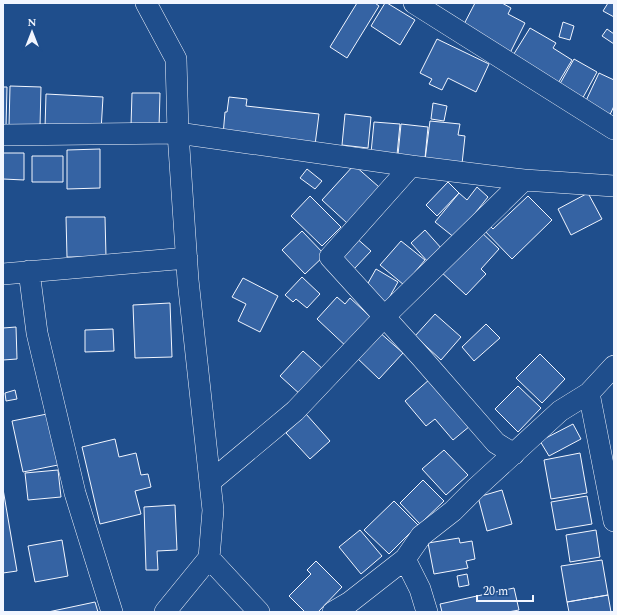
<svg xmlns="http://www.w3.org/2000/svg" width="617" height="615" font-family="Spectral,serif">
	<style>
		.building { fill: #3563a3; stroke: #f2f6ff }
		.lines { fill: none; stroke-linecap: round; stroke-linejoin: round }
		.minor-casing { stroke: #f2f6ff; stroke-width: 22 }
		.minor { stroke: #1f4e8c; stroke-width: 21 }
	</style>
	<rect width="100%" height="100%" fill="#1f4e8c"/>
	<!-- building -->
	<path class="building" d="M357 3H375L379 6 347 58 330 47Z
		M385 3H387L415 20 400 45 371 26Z
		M475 3H502L511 8 508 14 525 23 510 53 462 28Z
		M608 3H614V17L603 11Z
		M563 22 574 26 570 40 559 37Z
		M530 28 556 43 553 48 572 60 557 85 512 57Z
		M607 29 614 34V44L602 36Z
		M437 39 489 64 476 92 448 78 442 90 429 84 432 79 420 73Z
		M574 59 597 72 580 103 557 89Z
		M599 73 614 80V106L608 119 583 107Z
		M10 86 41 87 40 127 9 126Z
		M3 87H7L6 127H3Z
		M132 93H160L159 127 131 126Z
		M46 94 103 97 101 131 45 128Z
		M229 97 247 99 246 106 319 114 315 145 223 135 225 112H227Z
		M433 103 447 106 444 121 431 119Z
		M345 114 371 117 368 148 342 145Z
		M430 121 460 124 458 135 465 136 462 164 425 160Z
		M374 122 400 124 397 155 371 153Z
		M401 124 428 127 425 158 398 155Z
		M100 149V188L67 189V150Z
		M3 153H24V180L3 179Z
		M32 156H63V182H32Z
		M354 165 379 187 347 223 322 200Z
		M307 169 322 181 315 189 300 178Z
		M448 182 459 193 437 216 426 205Z
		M477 187 488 197 455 238 435 222 459 193 467 200Z
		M588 193 602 219 571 235 558 209Z
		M310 196 341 227 322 246 291 216Z
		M528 196 552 220 512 259 479 225 484 220 493 229Z
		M66 217H105L106 257H67Z
		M478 229 499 249 481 269 486 274 466 295 439 270Z
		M425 230 442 249 428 262 411 243Z
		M302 231 325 255 305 274 282 250Z
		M354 236 371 251 354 269 338 254Z
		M401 241 425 260 404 285 380 265Z
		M376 269 398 282 385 305 363 292Z
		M302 277 320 294 307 308 296 299 293 302 285 295Z
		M243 278 278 296 260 332 238 321 246 304 232 297Z
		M337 297 345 304 350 298 375 321 349 349 317 319Z
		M170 303 172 357 135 358 133 305Z
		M435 314 461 337 441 360 415 336Z
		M486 324 500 338 474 361 462 347Z
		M16 327 17 359 3 360V328Z
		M113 329 114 351 85 352V330Z
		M378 331 403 353 379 379 355 356Z
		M303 351 325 371 302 396 280 376Z
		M540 354 565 379 542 403 516 378Z
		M430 379 470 426 453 440 435 419 426 426 405 401Z
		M518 386 541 408 518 432 495 409Z
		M15 390 17 399 6 401 5 393Z
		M47 414 58 465 23 472 12 421Z
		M306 414 330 441 310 459 286 433Z
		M573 424 581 439 549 456 540 441Z
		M115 439 119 457 136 453 141 475 148 474 151 487 135 491 141 514 100 524 82 447Z
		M444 450 468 475 446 495 422 469Z
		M580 453 587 493 551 499 544 460Z
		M58 470 61 497 28 500 25 473Z
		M423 480 444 501 420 524 400 503Z
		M3 489 17 571 3 573Z
		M502 490 512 524 487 531 478 497Z
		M587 496 592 524 556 530 551 502Z
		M394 501 418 525 389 554 364 530Z
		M175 505 177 550 157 551 158 570H146L144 507Z
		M360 530 382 556 361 574 339 547Z
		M596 530 600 557 570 562 566 535Z
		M459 538 460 543 472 541 475 559 466 561 468 568 434 574 428 543Z
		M62 540 68 576 35 582 28 546Z
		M602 560 608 595 567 602 561 566Z
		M316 561 342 587 318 612H305L289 596 311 574 307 570Z
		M467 574 469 585 459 587 457 576Z
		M514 588 519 610 508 612H442L440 604Z
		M608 595 611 612H569L567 602Z
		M95 602 98 612H48Z"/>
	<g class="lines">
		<!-- minor casing -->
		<g class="minor-casing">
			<path id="minor" d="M146 3 176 59 178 133 188 280 213 510 209 558 165 612
				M414 3 614 129
				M3 135 178 133 411 166 330 257 421 357 496 443 514 454
				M524 180 614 186
				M29 271 37 333 75 493 112 612
				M3 274 187 258
				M614 366 589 393 614 521
				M210 482 295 411 385 316 524 180 411 166
				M209 558 259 612
				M405 559 420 589 427 612
				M333 612 350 602 405 559 421 536 453 511 476 488 560 411 589 393"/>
		</g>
		<!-- minor -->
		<use href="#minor" class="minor"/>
	</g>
	<!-- border -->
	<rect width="617" height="615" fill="none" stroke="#f2f6ff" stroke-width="8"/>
	<!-- north arrow -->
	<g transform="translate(32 32)" stroke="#1f4e8c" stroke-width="3" paint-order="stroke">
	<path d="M0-3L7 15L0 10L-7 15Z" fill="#f2f6ff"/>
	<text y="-6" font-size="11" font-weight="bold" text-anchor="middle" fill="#f2f6ff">N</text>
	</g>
	<!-- scale -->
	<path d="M477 595v6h56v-6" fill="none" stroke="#f2f6ff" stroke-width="2"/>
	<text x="483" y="595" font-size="12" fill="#f2f6ff" stroke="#1f4e8c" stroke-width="3" paint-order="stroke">20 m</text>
</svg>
